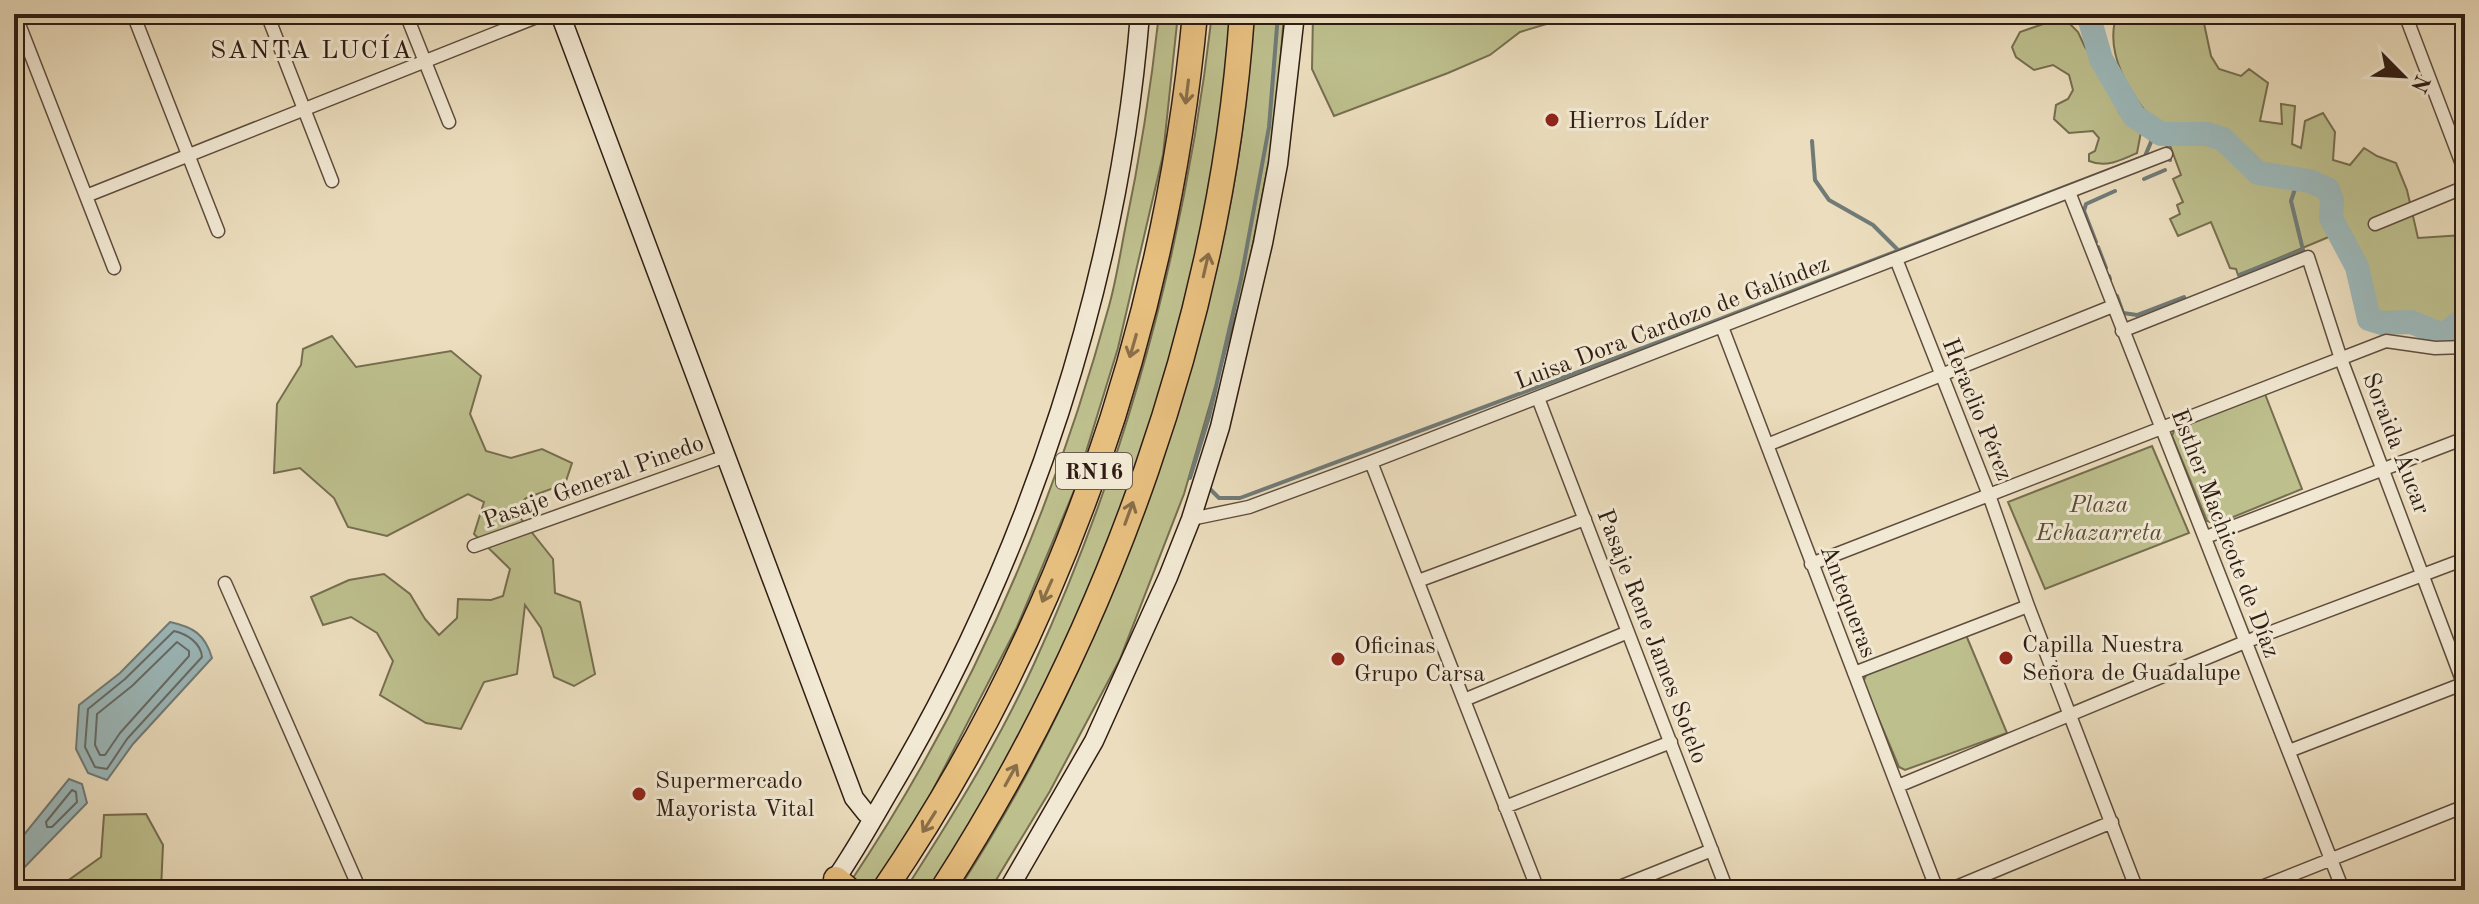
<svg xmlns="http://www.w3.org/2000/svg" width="2479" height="904" font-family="'Old Standard TT',serif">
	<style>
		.green { fill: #bdbf8d; stroke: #766e50; stroke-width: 2 }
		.water { fill: #9cb9bb; stroke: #707b78; stroke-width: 2 }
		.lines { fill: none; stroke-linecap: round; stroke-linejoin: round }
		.shore { stroke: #666b67; stroke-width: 2 }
		.stream { stroke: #707b78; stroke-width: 4 }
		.river { stroke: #9cb9bb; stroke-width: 24 }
		.street-casing { stroke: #5e4d3e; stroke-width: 15 }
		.secondary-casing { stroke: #2f1d13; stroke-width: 21 }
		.highway-casing { stroke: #2f1d13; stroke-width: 27 }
		.street { stroke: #f2e9d4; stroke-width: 12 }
		.secondary { stroke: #f2e9d4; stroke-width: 18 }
		.highway { stroke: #e6be7e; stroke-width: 24 }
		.oneway { stroke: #8a6e48 }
		.poi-dot { fill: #8f2418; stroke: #f2e9d4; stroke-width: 3 }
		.labels { text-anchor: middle; stroke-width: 6; stroke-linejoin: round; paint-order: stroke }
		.shield { fill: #f2e9d4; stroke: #6a5a4d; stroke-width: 2 }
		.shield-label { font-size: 22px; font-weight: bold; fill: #2f1d13 }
		.poi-label { font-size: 24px; fill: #2f1d13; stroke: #f2e9d4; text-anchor: start }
		.street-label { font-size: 24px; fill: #2f1d13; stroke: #f2e9d4 }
		.park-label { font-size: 24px; font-style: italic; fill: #5a4e38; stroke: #f2e9d4 }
		.neighbourhood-label { font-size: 26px; letter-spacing: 2px; fill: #2f1d13; stroke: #f2e9d4 }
	</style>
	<rect width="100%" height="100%" fill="#ebddbd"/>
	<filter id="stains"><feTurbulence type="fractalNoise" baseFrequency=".0025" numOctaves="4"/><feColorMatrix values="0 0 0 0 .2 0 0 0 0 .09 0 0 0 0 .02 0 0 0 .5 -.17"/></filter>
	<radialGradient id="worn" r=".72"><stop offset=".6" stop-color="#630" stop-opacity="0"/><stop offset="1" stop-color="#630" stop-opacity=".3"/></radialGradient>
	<!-- green -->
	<path class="green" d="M1159 14H1178L1163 155 1118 348 1074 491 1017 627 907 840 869 890H854L849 884C967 708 1053 511 1109 306 1116 281 1120 255 1125 229 1140 158 1151 87 1159 14Z
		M1212 14H1233L1228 67 1200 245 1154 416 1098 569 1027 730 931 890H905C952 817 998 743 1034 664 1129 456 1186 241 1212 14Z
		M1254 14H1284L1275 129 1246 280 1184 494 1120 659 1050 791 990 890H958C1054 743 1116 595 1169 429 1197 340 1224 251 1238 159 1246 111 1249 62 1254 14Z
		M1313 14H1580L1520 32 1490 55 1448 73 1334 116 1312 69Z
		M2117 14H2202L2211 56 2219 69 2241 76 2249 69 2268 83 2260 121 2282 124 2281 104 2295 106 2292 144 2301 148 2305 121 2323 113 2335 132 2333 160 2350 165 2364 148 2377 156 2396 163 2407 190 2418 238 2463 235 2465 232V302L2455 320 2442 326 2417 317 2372 318 2368 311 2366 285 2358 261 2333 215 2335 201 2328 183 2300 174 2271 173 2255 166 2225 137 2203 125 2181 128 2156 125C2131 95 2103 54 2117 14Z
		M2066 20 2078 32 2085 47 2098 65 2120 114 2141 132 2137 153C2122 160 2106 168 2089 161V154L2095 151 2099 138 2093 131 2069 133 2054 119 2056 105 2068 99 2073 90 2069 75 2053 65 2034 70 2016 57 2012 47 2020 32 2046 23Z
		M2197 139 2225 149 2256 179 2326 193 2331 236 2238 275 2236 269 2230 268 2211 222 2178 236 2170 219 2180 214 2177 205 2183 202 2173 179 2181 175 2168 140Z
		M332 336 356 367 451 351 481 376 470 414 486 451 511 458 542 449 572 463 565 484 526 498 514 510 553 559 555 593 580 602 595 674 574 686 554 677 541 628 525 605 517 674 484 682 461 729 426 723 380 695 393 661 377 633 351 617 323 625 311 597 349 580 384 574 410 594 425 619 439 635 457 618 458 599 491 600 503 596 510 569 474 534 484 502 468 494 387 536 348 527 334 498 300 468 274 473 277 404 301 365 303 349Z
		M2265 394 2302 489 2216 524 2207 521 2172 436 2175 428Z
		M2152 446 2189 533 2045 589 2008 502Z
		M1966 635 2007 733 1905 770 1899 767 1863 682 1867 673Z
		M146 814 163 845 161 890H41L63 884 101 857 104 815Z"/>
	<!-- water -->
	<path class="water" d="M170 622C193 627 205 634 212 658L133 744 107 780 88 773 76 749 79 705 120 673Z
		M69 779 82 784 87 803 14 878V847Z"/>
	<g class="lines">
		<!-- shore -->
		<path class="shore" d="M174 631C187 634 201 643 202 657L127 739 107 769 95 767 85 747 88 709 125 679Z
			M177 642 189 651V656L120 733 105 755H100L95 745 97 714 132 686Z
			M72 790 76 792 77 802 52 827H47L46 822Z"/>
		<!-- stream -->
		<path class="stream" d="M2165 134 2170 160
			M1812 141 1815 180 1829 200 1873 225 1898 250
			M2144 179 2165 170
			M2096 242 2084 211 2086 204 2115 191
			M2098 247 2106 268
			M2239 275 2303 250 2291 201 2298 180
			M2109 276 2110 279
			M2117 296 2123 313 2137 315 2184 297
			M1190 478 1209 417 1241 279 1269 127 1278 14
			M1209 488 1219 498H1240L1712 322 2145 156 2151 142 2150 126"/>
		<!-- river -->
		<path class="river" d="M2088 14 2101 59 2134 116 2161 134H2207L2223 139 2258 173 2309 181 2328 189 2332 200 2331 218 2357 267 2369 319 2382 323 2411 322 2443 335 2462 321 2465 314"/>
		<!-- street casing -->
		<g class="street-casing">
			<path id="street" d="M15 14 114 268
				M133 14 218 231
				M267 14 332 181
				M406 14 449 122
				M2405 14 2465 172
				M2069 192 2343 890
				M86 196 544 14
				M2375 224 2465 187
				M1896 259 1989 495 2028 606 2137 890
				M1722 327 1937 890
				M2122 331 2308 257 2341 359 2465 688
				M1538 398 1727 890
				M1767 445 2113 306
				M1371 462 1538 890
				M1191 519 1249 507 1371 462 2166 154
				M2206 537 2465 438
				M474 546 726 456
				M1811 564 2386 341 2435 348 2465 347
				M1418 581 1585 519
				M225 583 360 890
				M1854 673 2028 606
				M1464 700 1628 632
				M2289 751 2465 683
				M1898 786 2245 642 2465 559
				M1505 807 1671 742
				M1612 890 1712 850
				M1949 890 2112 822
				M2254 890 2465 806"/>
		</g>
		<!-- secondary casing -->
		<g class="secondary-casing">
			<path id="secondary" d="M560 14 854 798 866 813 873 818
				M828 890C853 856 873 818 895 781 1029 552 1119 279 1140 14
				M1008 890 1094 741 1168 577 1191 519 1220 427 1263 243 1278 164 1295 14"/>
		</g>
		<!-- highway casing -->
		<g class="highway-casing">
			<path id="highway" d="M836 879 849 890
				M884 890C1060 632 1166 324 1195 14
				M942 890C1108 633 1221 320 1242 14"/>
		</g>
		<!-- street -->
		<use href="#street" class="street"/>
		<!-- secondary -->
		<use href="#secondary" class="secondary"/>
		<!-- highway -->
		<use href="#highway" class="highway"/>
	</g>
	<!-- one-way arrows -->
	<defs><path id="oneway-shaft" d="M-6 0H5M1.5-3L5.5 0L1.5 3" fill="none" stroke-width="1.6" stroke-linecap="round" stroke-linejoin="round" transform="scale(2)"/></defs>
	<g class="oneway">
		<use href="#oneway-shaft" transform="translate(1187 92) rotate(97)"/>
		<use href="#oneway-shaft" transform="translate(1206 265) rotate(-77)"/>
		<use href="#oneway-shaft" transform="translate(1133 346) rotate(106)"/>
		<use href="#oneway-shaft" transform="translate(1129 513) rotate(-70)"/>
		<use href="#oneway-shaft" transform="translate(1047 591) rotate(114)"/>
		<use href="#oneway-shaft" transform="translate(1011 775) rotate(-61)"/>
		<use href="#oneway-shaft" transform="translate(929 822) rotate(122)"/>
	</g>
	<!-- markers -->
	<g class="poi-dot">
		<circle cx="1552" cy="120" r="8"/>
		<circle cx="2006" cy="658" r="8"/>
		<circle cx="1338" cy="659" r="8"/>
		<circle cx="639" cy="794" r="8"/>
	</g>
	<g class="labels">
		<!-- shield labels -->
		<rect class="shield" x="1056" y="453" width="76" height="36" rx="6"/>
		<g class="shield-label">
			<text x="1094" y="479">RN16</text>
		</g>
		<!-- poi labels -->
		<g class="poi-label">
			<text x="1568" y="128">Hierros Líder</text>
			<text x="2022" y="652">Capilla Nuestra<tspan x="2022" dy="28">Señora de Guadalupe</tspan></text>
			<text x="1354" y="653">Oficinas<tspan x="1354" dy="28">Grupo Carsa</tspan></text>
			<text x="655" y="788">Supermercado<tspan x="655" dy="28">Mayorista Vital</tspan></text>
		</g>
		<!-- street labels -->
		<g class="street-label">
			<text transform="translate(1672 322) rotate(-21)" y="8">Luisa Dora Cardozo de Galíndez</text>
			<text transform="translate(1978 409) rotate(68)" y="8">Heraclio Pérez</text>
			<text transform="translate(2397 443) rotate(69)" y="8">Soraida Áucar</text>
			<text transform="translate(593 481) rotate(-20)" y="8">Pasaje General Pinedo</text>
			<text transform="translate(2226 533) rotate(69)" y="8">Esther Machicote de Díaz</text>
			<text transform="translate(1849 601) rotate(69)" y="8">Antequeras</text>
			<text transform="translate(1653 636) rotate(69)" y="8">Pasaje Rene James Sotelo</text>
		</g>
		<!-- park labels -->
		<g class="park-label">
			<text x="2099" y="512">Plaza<tspan x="2099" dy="28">Echazarreta</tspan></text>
		</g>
		<!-- neighbourhood labels -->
		<g class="neighbourhood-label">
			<text x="312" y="58">SANTA LUCÍA</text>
		</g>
	</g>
	<!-- margin -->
	<rect width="2479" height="904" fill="none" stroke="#ebddbd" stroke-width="48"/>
	<rect x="16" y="16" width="2447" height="872" fill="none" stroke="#2f1d13" stroke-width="4"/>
	<rect x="24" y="24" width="2431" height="856" fill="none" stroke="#2f1d13" stroke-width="2"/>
	<!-- north arrow -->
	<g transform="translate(2403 76) rotate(114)" stroke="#f2e9d4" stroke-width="6" paint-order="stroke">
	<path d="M0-6L14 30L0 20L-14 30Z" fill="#2f1d13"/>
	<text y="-12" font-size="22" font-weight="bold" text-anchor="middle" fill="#2f1d13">N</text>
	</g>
	<rect width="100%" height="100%" filter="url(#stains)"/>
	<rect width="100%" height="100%" fill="url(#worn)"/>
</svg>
